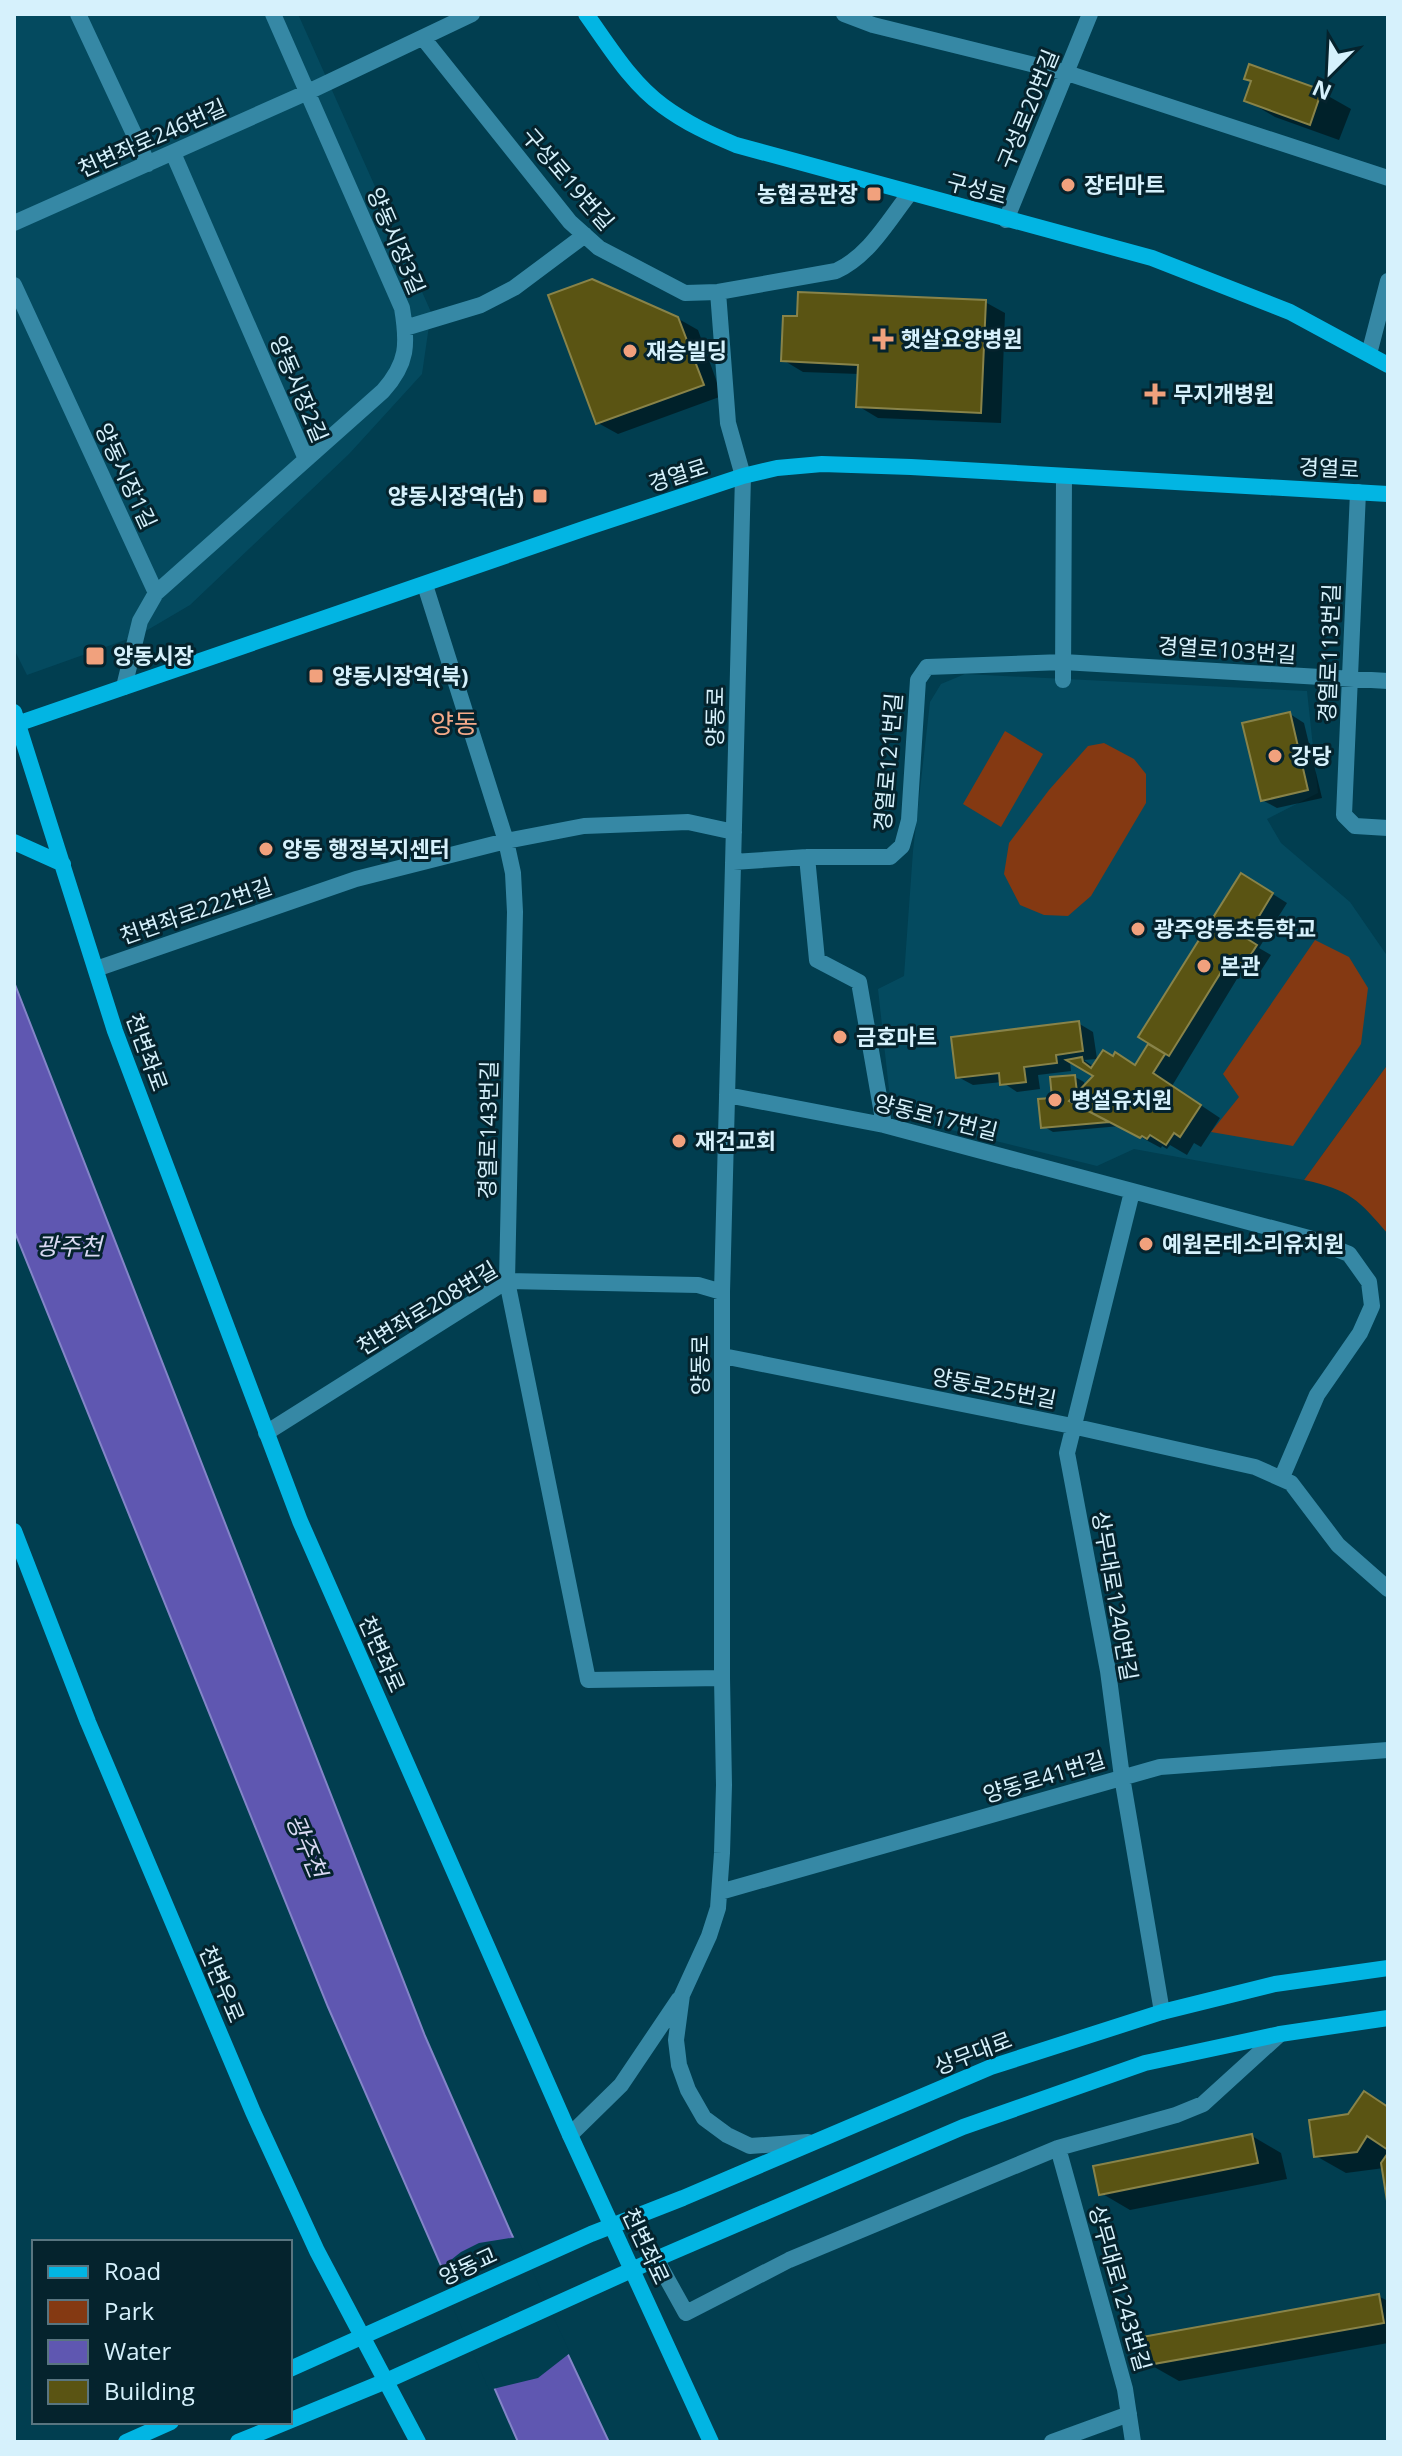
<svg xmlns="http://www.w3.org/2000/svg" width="1402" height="2456" font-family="'Open Sans','Noto Sans KR',sans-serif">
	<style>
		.built { fill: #044a5f }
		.green { fill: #843912 }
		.water { fill: #5f57b1; stroke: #8385c8; stroke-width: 2 }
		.pier { fill: #013e50 }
		.shadow { fill: #0007 }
		.building { fill: #5a5413; stroke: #888349; stroke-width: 2 }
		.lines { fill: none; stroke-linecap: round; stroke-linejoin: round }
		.street { stroke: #3688a5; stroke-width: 16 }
		.secondary { stroke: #02b5e3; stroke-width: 16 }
		.poi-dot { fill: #f1a17d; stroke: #05232d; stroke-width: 3 }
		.labels { text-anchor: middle; stroke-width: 6; stroke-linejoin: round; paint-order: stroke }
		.street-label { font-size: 22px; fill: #d6f1fc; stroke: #05232d }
		.poi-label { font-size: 22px; font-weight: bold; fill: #d6f1fc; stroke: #05232d; text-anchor: start }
		.water-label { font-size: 24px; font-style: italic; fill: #d9d9f2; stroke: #05232d }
		.quarter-label { font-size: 26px; fill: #f5aa89; stroke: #05232d }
	</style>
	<rect width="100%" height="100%" fill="#013e50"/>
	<!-- built -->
	<path class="built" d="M14 14H298L431 312 422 374 349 454 190 605 139 635 27 675 14 649Z
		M965 674 1307 691 1318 793 1267 819 1281 843 1350 902 1388 957V1064L1304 1180 1134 1149 1097 1166 923 1123 891 1108 878 989 904 976 913 851 930 702 941 684Z"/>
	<!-- green -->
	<path class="green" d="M1005 731 1043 754 1001 827 963 804Z
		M1104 743 1134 759 1146 774V803L1091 896 1068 916 1044 915 1020 905 1004 874 1009 843 1049 790 1088 746Z
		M1315 940 1349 957 1368 988 1361 1044 1293 1146 1211 1132 1239 1097 1223 1074Z
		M1388 1064V1234C1358 1199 1350 1190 1304 1180Z"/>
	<!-- water -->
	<path class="water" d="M14 982 425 2036 511 2233 609 2442H518L328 2007 14 1230Z"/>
	<!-- pier -->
	<path class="pier" d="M517 2237 570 2353 538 2378 489 2390 437 2271 461 2252 479 2243Z"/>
	<!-- shadow -->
	<path class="shadow" d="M1321 92 1351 109 1339 140 1275 117 1246 100Z
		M985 302 1005 313 1001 423 878 418 858 406 859 374 803 372 783 360Z
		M677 318 698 330 722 396 618 434 598 423Z
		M1290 714 1304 723 1322 798 1277 808 1262 800Z
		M1257 884 1287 903 1259 948 1271 955 1257 977 1243 969 1172 1086 1220 1118 1201 1147 1194 1143 1187 1155 1170 1145 1167 1149 1162 1146 1161 1148 1120 1126 1053 1132 1043 1126 1054 1099 1075 1077 1084 1082 1085 1088 1096 1076 1070 1062 1071 1071 1038 1075 1040 1089 1017 1092 1002 1082 973 1085 958 1077 1078 1023 1093 1032 1097 1059 1084 1060 1094 1067 1136 1066 1149 1046 1166 1056Z
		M1388 2107V2194L1384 2168 1346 2173 1316 2156Z
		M1252 2136 1281 2153 1287 2179 1130 2210 1101 2193Z
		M1378 2296 1388 2301V2343L1179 2381 1149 2364Z"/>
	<!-- building -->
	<path class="building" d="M1249 64 1322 90 1310 125 1244 101 1251 81 1244 79Z
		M592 279 678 317 704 385 596 424 548 295Z
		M798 292 986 300 981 413 856 407 858 365 781 361 783 316H797Z
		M1290 712 1308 790 1261 801 1242 723Z
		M1241 873 1273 893 1246 938 1257 945 1241 970 1228 961 1169 1056 1138 1037Z
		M1079 1021 1083 1051 1056 1055 1057 1063 1024 1067 1026 1082 1000 1085 999 1073 956 1078 951 1037Z
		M1148 1044 1165 1054 1153 1073 1201 1105 1180 1137 1174 1133 1166 1145 1150 1135 1147 1139 1142 1136 1140 1138 1069 1101 1093 1076 1066 1060 1082 1057 1083 1062 1091 1068 1103 1050 1113 1056 1115 1052 1135 1065Z
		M1075 1075 1077 1093 1069 1101 1109 1122 1041 1128 1038 1099 1052 1098 1050 1077Z
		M1364 2091 1388 2107V2150L1367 2136 1357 2152 1314 2157 1309 2120 1348 2114Z
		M1252 2134 1258 2163 1099 2195 1093 2166Z
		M1388 2153V2200L1387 2201 1381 2163Z
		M1379 2294 1384 2323 1148 2365 1142 2337Z"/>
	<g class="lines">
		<!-- street -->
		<path class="street" d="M78 14 148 164
			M844 14 873 25 1067 73 1388 178
			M423 38 570 222 599 248 685 293 718 292 836 271C869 256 888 221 910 193
			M173 153 306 459
			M1006 220 1090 14
			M14 223 308 92 472 14
			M14 285 156 593
			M718 292 728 423 743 476 722 1292V1678L724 1785 722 1853 718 1908 709 1936 682 1995 676 2040 679 2065 688 2090 704 2118 727 2135 750 2146 808 2142
			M405 328 481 305 514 288 585 235
			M1369 354 1388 281
			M1358 492 1344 815 1355 826 1388 828
			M425 585 506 841 513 873 515 912 507 1281 588 1680 722 1678
			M1063 680 1064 476
			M124 687 140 621 156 593 383 391C408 363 408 344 402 308L273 14
			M807 857 817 960 859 982 884 1125
			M733 862 807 857H890L902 846 909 820 918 680 927 667 1063 662 1388 681
			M96 969 356 879 506 841 584 826 688 822 734 832
			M727 1095 884 1125 1309 1238 1349 1254 1369 1282 1372 1306 1360 1333 1317 1395 1282 1477
			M1132 1192 1067 1453 1108 1671 1122 1777 1162 2012
			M723 1356 1072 1426 1255 1467 1291 1483 1338 1545 1388 1589
			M266 1433 507 1281 698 1285 722 1292
			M720 1892 1160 1767 1388 1750
			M570 2135 621 2085 679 1999
			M1058 2148 1125 2389 1133 2442
			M656 2259 686 2313 789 2260 1058 2148 1176 2115 1203 2104 1280 2034
			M1052 2442 1129 2414"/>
		<!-- secondary -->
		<path class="secondary" d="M586 14C609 46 631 83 663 106 686 123 710 134 736 145L1152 258 1290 312 1388 365
			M14 712 115 1031 300 1521 570 2135 711 2442
			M14 725 589 527 743 476 777 468 822 464 911 467 1388 494
			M14 842 63 864
			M14 1531 88 1722 253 2112 317 2251 418 2442
			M290 2369 591 2234 683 2198 991 2067 1162 2012 1275 1984 1388 1968
			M126 2442 171 2422
			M238 2442 386 2381 656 2259 963 2127 1145 2063 1280 2034 1388 2018"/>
	</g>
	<!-- markers -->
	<g class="poi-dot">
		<circle cx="1068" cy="185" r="8"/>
		<rect x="866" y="186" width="16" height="16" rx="4"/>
		<path d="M879 327h8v8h8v8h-8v8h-8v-8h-8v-8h8z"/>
		<circle cx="630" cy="351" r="8"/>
		<path d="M1151 382h8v8h8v8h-8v8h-8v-8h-8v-8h8z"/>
		<rect x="532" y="488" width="16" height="16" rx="4"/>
		<rect x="85" y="646" width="20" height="20" rx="4"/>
		<rect x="308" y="668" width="16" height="16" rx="4"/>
		<circle cx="1275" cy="756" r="8"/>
		<circle cx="266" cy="849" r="8"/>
		<circle cx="1138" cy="929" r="8"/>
		<circle cx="1204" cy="966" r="8"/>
		<circle cx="840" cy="1037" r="8"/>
		<circle cx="1055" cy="1100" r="8"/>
		<circle cx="679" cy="1141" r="8"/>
		<circle cx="1146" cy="1244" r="8"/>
	</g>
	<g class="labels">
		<!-- street labels -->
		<g class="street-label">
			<text transform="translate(1028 109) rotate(-68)" y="8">구성로20번길</text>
			<text transform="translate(152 138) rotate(-24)" y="8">천변좌로246번길</text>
			<text transform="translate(568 179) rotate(49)" y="8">구성로19번길</text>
			<text transform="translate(977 189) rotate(15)" y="8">구성로</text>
			<text transform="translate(396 241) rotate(67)" y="8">양동시장3길</text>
			<text transform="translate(299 389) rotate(67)" y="8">양동시장2길</text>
			<text transform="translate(1329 468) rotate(3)" y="8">경열로</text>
			<text transform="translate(678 475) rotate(-18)" y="8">경열로</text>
			<text transform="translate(126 476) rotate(65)" y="8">양동시장1길</text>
			<text transform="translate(1227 650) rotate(4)" y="8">경열로103번길</text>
			<text transform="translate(1329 653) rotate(-88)" y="8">경열로113번길</text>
			<text transform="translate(715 717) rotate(-89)" y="8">양동로</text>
			<text transform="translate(888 762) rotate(-85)" y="8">경열로121번길</text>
			<text transform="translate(196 911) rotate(-19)" y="8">천변좌로222번길</text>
			<text transform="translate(147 1052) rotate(70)" y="8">천변좌로</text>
			<text transform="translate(936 1117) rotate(14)" y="8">양동로17번길</text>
			<text transform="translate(488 1130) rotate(-89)" y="8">경열로143번길</text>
			<text transform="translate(427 1308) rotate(-31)" y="8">천변좌로208번길</text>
			<text transform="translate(700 1365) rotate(-90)" y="8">양동로</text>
			<text transform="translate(994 1388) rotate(11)" y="8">양동로25번길</text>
			<text transform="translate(1115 1596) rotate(80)" y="8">상무대로1240번길</text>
			<text transform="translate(382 1654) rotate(66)" y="8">천변좌로</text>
			<text transform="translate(1044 1777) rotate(-17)" y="8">양동로41번길</text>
			<text transform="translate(222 1984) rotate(67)" y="8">천변우로</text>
			<text transform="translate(973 2053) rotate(-21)" y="8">상무대로</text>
			<text transform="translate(646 2246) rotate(65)" y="8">천변좌로</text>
			<text transform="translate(468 2266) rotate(-25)" y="8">양동교</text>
			<text transform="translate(1120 2288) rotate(74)" y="8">상무대로1243번길</text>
		</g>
		<!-- poi labels -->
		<g class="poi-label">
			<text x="1084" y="193">장터마트</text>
			<text x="858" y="202" text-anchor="end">농협공판장</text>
			<text x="901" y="347">햇살요양병원</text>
			<text x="646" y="359">재승빌딩</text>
			<text x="1173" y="402">무지개병원</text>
			<text x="524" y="504" text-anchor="end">양동시장역(남)</text>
			<text x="113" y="664">양동시장</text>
			<text x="332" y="684">양동시장역(북)</text>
			<text x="1291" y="764">강당</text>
			<text x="282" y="857">양동 행정복지센터</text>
			<text x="1154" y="937">광주양동초등학교</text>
			<text x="1220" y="974">본관</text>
			<text x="856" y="1045">금호마트</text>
			<text x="1071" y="1108">병설유치원</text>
			<text x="695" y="1149">재건교회</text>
			<text x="1162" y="1252">예원몬테소리유치원</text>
		</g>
		<!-- water labels -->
		<g class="water-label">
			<text x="69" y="1255">광주천</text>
			<text transform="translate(306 1846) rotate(67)" y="8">광주천</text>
		</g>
		<!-- quarter labels -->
		<g class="quarter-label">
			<text x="454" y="733">양동</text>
		</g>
	</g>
	<!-- border -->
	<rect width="1402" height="2456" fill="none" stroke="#d6f1fc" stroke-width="32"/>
	<!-- legend -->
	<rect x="32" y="2240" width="260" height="184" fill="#05232d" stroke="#597580" stroke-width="2"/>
	<rect x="48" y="2266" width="40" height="12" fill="#02b5e3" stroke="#597580" stroke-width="2"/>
	<text x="104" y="2280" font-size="24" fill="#d6f1fc">Road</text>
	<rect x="48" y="2300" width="40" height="24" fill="#843912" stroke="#597580" stroke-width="2"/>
	<text x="104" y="2320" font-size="24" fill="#d6f1fc">Park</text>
	<rect x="48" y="2340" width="40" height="24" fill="#5f57b1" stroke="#597580" stroke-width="2"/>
	<text x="104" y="2360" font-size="24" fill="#d6f1fc">Water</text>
	<rect x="48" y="2380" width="40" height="24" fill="#5a5413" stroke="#597580" stroke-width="2"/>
	<text x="104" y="2400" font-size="24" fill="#d6f1fc">Building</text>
	<!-- north arrow -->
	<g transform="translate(1330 72) rotate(204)" stroke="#05232d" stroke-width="6" paint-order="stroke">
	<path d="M0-6L14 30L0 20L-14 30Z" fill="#d6f1fc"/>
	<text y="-12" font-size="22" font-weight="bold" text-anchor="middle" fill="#d6f1fc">N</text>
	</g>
</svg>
